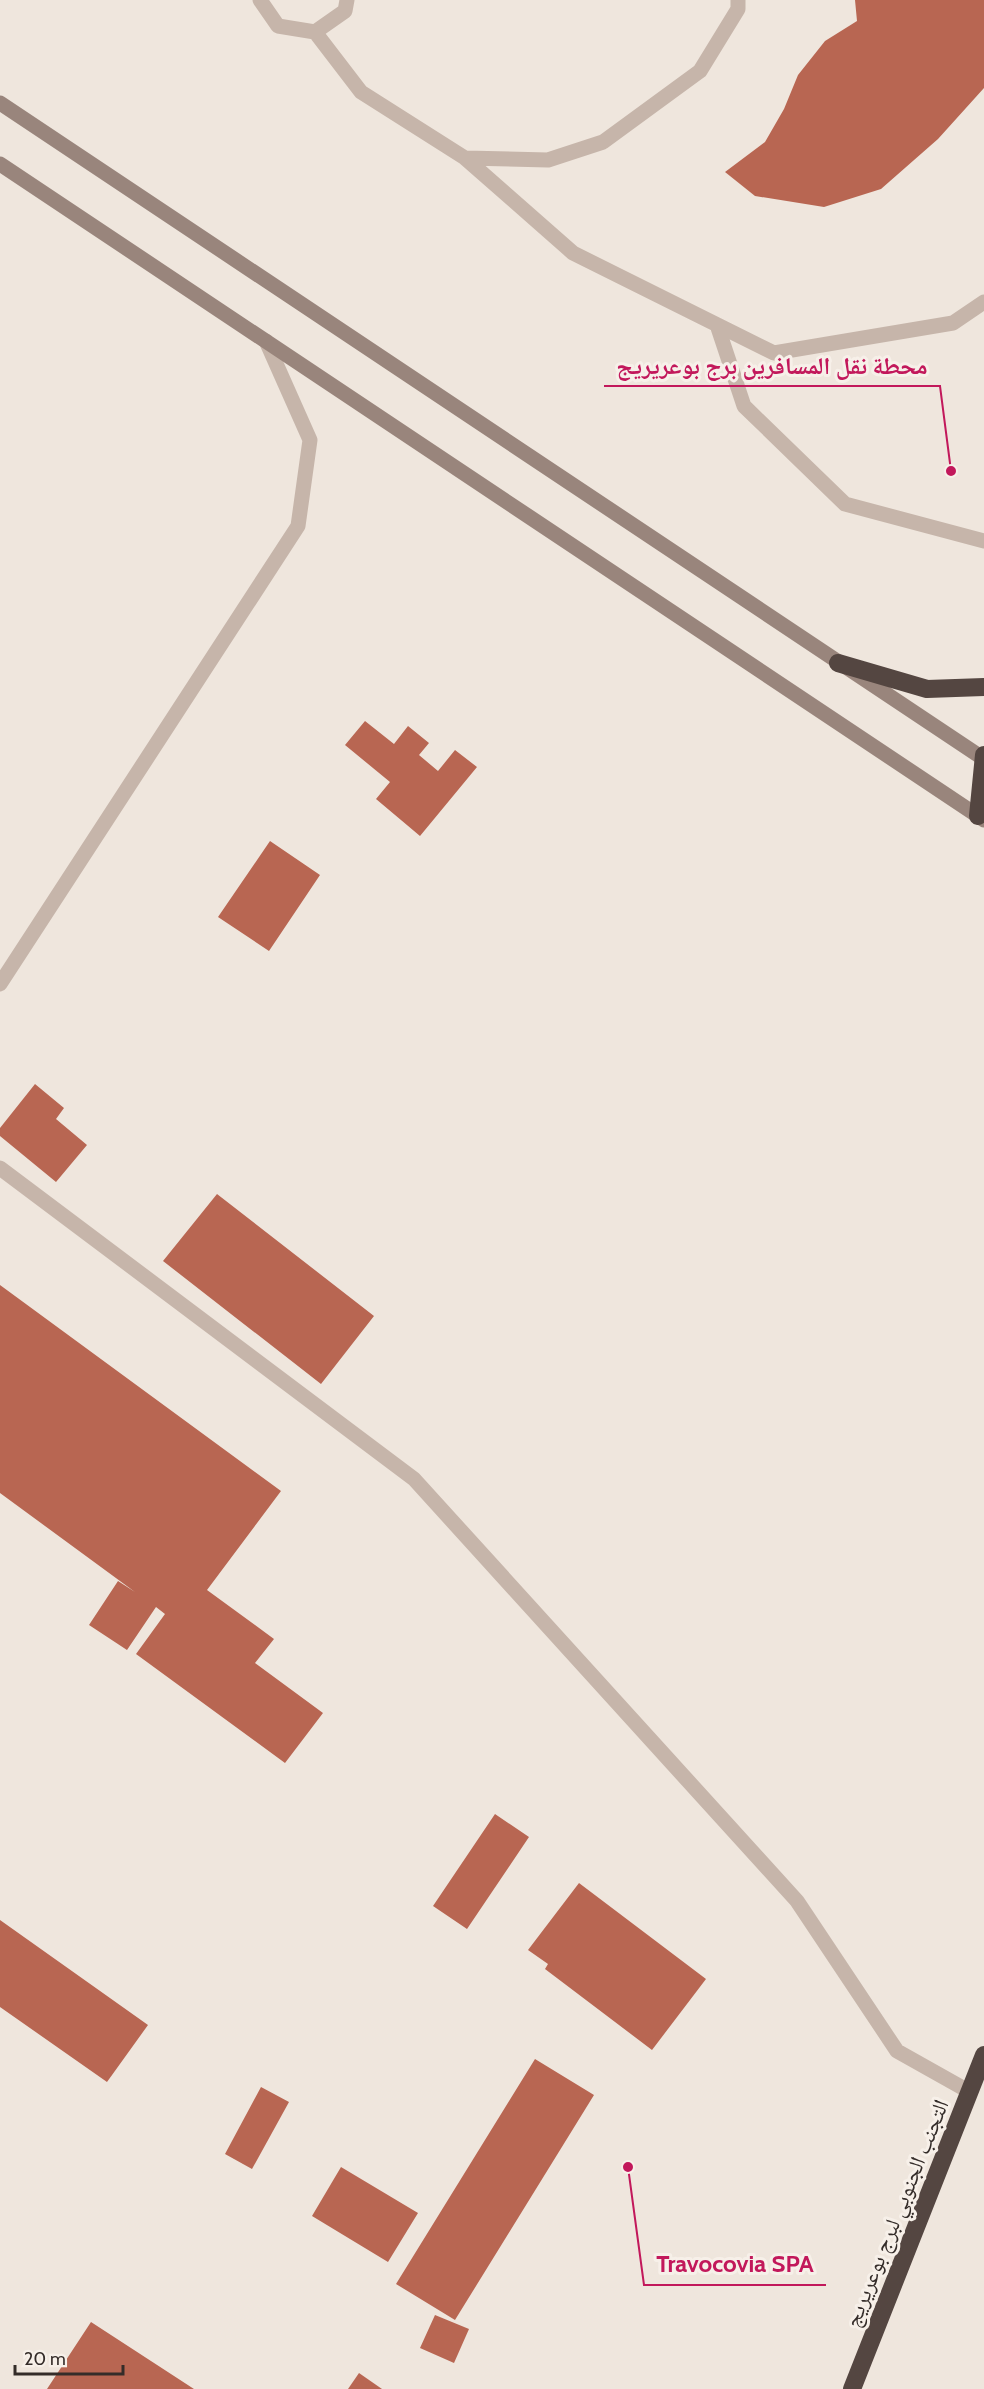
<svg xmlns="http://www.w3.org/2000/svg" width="984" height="2389" font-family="Cabin,'Noto Naskh Arabic',sans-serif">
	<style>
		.building { fill: #b86652 }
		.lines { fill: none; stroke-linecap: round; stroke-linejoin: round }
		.lane { stroke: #c6b5aa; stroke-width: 15 }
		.secondary { stroke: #99857c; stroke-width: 15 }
		.highway { stroke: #544641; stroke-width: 18 }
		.labels { text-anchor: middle; stroke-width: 6; stroke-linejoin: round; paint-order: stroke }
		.street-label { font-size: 22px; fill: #342c29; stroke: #f7f0e9 }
		.leader { fill: none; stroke: #c2185b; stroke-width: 2 }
		.callout-dot { fill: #c2185b; stroke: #f7f0e9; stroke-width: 2 }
		.callout-label { font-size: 24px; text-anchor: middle; font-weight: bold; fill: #c2185b; stroke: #f7f0e9; stroke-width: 6; stroke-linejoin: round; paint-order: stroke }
	</style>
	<rect width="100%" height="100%" fill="#efe6dd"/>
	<!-- building -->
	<path class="building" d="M855 0H984V88L938 139 881 189 824 207 755 196 725 172 765 142 784 109 798 75 825 41 857 21Z
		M365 721 394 744 408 726 429 743 419 755 438 771 455 750 477 767 420 836 376 799 390 782 345 745Z
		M270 841 320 875 269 951 218 917Z
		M35 1084 64 1108 56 1119 87 1145 56 1182 0 1136V1128Z
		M217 1194 374 1316 321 1384 163 1261Z
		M0 1285 281 1491 207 1590 274 1639 255 1663 323 1713 285 1763 136 1654 165 1614 156 1607 127 1650 89 1625 118 1581 135 1592 0 1493Z
		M495 1814 529 1837 467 1929 433 1906Z
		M579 1883 706 1979 652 2050 545 1969 548 1964 528 1950Z
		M0 1920 148 2025 107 2082 0 2007Z
		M535 2059 594 2095 455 2320 396 2284Z
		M261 2087 289 2102 252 2169 225 2154Z
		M341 2167 418 2213 388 2262 312 2216Z
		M435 2315 469 2329 454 2363 420 2348Z
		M91 2322 194 2389H47Z
		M359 2373 382 2389H348Z"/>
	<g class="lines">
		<!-- lane -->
		<path class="lane" d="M260 0 278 26 315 32 345 11 347 0
			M315 32 361 92 465 158 573 253 774 353 953 323 984 302
			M465 158 548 160 603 142 700 71 738 9V0
			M717 325 744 406 845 504 984 541
			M0 984 298 526 310 440 266 341
			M0 1168 414 1479 797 1901 897 2051 970 2092"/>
		<!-- secondary -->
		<path class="secondary" d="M0 103 984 759
			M0 164 984 820"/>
		<!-- highway -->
		<path class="highway" d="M838 663 927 689 984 687
			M978 816 984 755
			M852 2389 984 2055"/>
	</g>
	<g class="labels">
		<!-- street labels -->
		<g class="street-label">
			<text transform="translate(896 2213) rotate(-68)" y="8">التجنب الجنوبي لبرج بوعريريج</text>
		</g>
	</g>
	<!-- callouts -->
	<path class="leader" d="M951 471L940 386H604M628 2167L644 2285H826"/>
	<g class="callout-dot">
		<circle cx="951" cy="471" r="6"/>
		<circle cx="628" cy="2167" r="6"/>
	</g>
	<g class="callout-label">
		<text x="772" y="374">محطة نقل المسافرين برج بوعريريج</text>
		<text x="735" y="2272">Travocovia SPA</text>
	</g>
	<!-- scale -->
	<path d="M15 2365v9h108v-9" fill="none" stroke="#342c29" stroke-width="3"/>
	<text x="24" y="2365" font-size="18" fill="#342c29" stroke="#f7f0e9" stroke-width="4.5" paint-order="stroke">20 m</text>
</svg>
